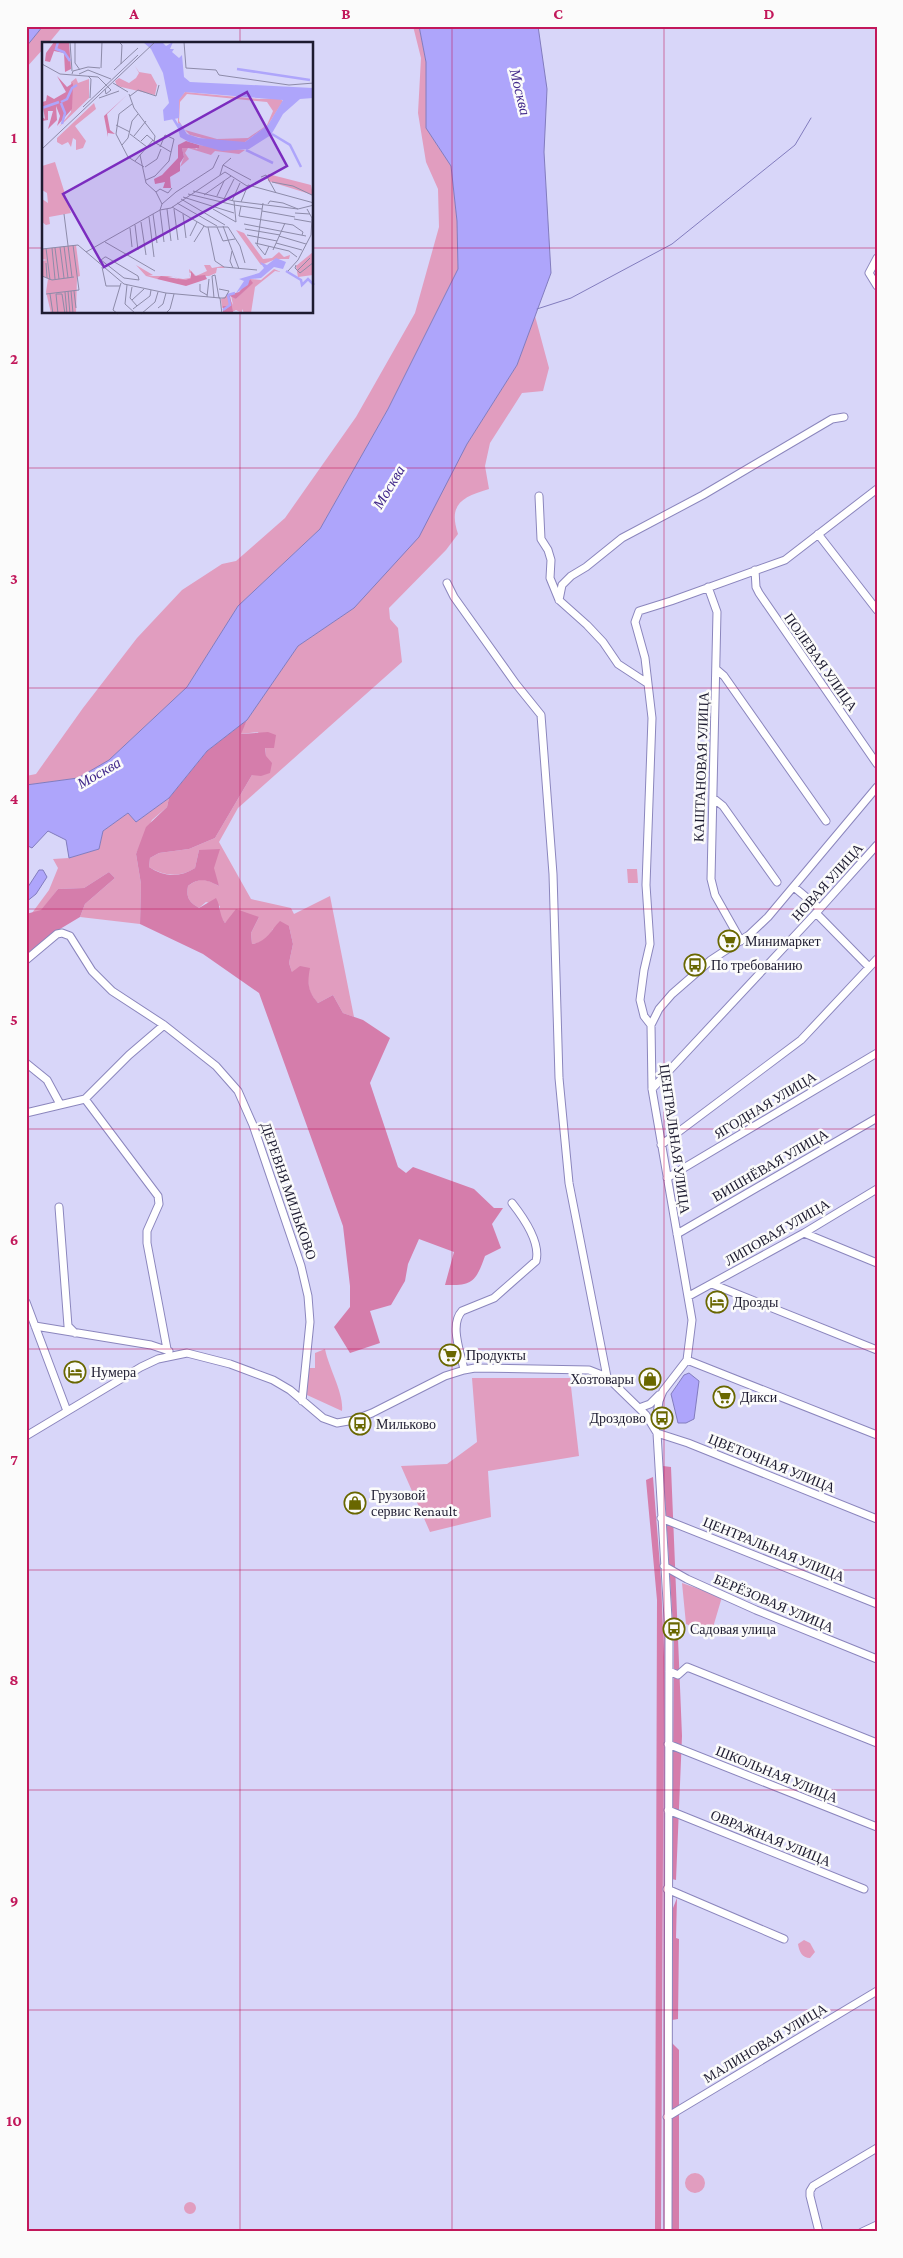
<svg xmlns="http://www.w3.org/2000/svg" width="903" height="2258" font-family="'Crimson Pro',serif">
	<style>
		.green { fill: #e19dbf }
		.forest { fill: #d57dab }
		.water { fill: #aea5fb; stroke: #827cbe }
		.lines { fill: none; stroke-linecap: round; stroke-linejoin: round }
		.stream { stroke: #827cbe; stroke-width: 1 }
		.minor-casing { stroke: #8b86bd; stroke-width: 9 }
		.minor { stroke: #fff; stroke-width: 7 }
		.grid { fill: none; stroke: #c2185b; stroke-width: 1; stroke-opacity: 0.55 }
		.labels { text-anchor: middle; stroke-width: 5; stroke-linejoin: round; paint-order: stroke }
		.street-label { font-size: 14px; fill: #1d1b30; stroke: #fbfbfb }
		.poi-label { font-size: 14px; fill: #1d1b30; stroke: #fbfbfb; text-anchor: start }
		.water-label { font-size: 15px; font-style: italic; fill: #42298b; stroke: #fbfbfb }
		.inset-river { fill: none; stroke: #aea5fb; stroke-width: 2.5 }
		.inset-road { fill: none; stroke: #8d8ba9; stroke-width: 1 }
		.view { fill: #7b2cbf; fill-opacity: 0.15; stroke: #7b2cbf; stroke-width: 2.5 }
		.inset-edge { fill: none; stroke: #1d1b30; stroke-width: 2.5 }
		.neatline { fill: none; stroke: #c2185b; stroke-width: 2 }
		.grid-label { font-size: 16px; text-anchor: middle; font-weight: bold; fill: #c2185b }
	</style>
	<rect width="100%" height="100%" fill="#d8d6f9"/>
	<!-- green -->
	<path class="green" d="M43 26H63L48 44H44V48L26 68V47Z
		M413 26H419L426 62V128L451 166 457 221 458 269 388 409 320 529 238 606 187 687 109 760 78 778 26 785V776L36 774 83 708 137 638 182 590 222 564 236 561 285 518 356 417 415 313 439 227 438 189 426 162 418 113 421 58Z
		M535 316 549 368 543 391 522 393 490 443 485 466 489 489C462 497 448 504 458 534L446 550 389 608 390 619 398 628 402 662 238 808 219 842 251 899 291 908 294 914 330 896 354 1017 343 1013 333 995 318 1003C310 995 308 988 308 977L292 972 289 963 293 944 289 926 273 929C268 938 263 943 252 944L251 933 259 917H231L225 923 220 916V906L206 902 199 908C189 902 186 898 188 886 200 877 206 879 219 886L199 850 195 868C180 878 164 876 149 867L150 858 159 853 189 849 215 838 252 775 266 756 265 747 258 732 240 734 247 720 298 646 354 608 467 444 517 365Z
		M169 798 167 807 152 820 136 854 141 884 140 924 80 917 85 904 115 878 109 872 84 888 58 889 41 911 32 913 49 890 58 868 53 859 69 858 99 849 103 831 128 813 136 822Z
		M627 869H637L638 883H628Z
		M325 1349C329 1369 344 1393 342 1411L307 1395 308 1368H315V1353Z
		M472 1378H570L579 1456 488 1471 491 1517 430 1532 401 1466 447 1464 477 1442Z
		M682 1583 722 1597 711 1634 686 1624Z
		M804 1940 810 1943 815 1952 810 1958C802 1958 799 1951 798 1944Z
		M685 2183a10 10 0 1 1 20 0a10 10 0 1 1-20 0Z
		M184 2208a6 6 0 1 1 12 0a6 6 0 1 1-12 0Z"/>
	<!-- forest -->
	<path class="forest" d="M247 720 241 734 268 732 276 735 274 748H265L266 756 272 763 270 773 261 776 252 775 215 838 189 849 159 853 150 858 149 867C164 877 180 878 195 868L199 850 220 849 214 868 219 886C207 880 200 877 188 886 186 898 189 902 199 908L216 898C221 907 219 915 225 923L236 909 259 917 251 933 252 944C267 942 270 931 280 921L289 926 293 944 289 963 292 972 300 966 310 968C307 983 308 992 318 1003L333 995 343 1013 363 1020 390 1038 370 1083 398 1167 406 1173 413 1167 474 1189 494 1208H503L492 1224 501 1248 485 1256C476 1281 473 1286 445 1285L454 1252 419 1239 408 1264 405 1281 391 1305 370 1311 380 1343 350 1353 334 1327 350 1307V1286L343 1226 259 993 203 954 140 924 141 884 136 854 146 827 167 807 169 798 207 751Z
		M109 872 115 878 85 904 80 917 60 929 26 955V914L41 910 58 889 84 888Z
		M663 1466 671 1467 682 1736 676 1880 672 1879 674 1643Z
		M653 1477 661 1579 664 1657 661 2232H655L657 1600 646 1480Z
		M677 1898 676 1938 679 1939 678 2019 672 2020 673 1908Z
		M671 2042 679 2050V2232H671Z"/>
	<!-- water -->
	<path class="water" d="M26 26H43L26 47Z
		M419 26H538L547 89 544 152 551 273 517 365 467 444 419 537 354 608 298 646 247 720 207 751 169 798 136 822 128 813 103 831 99 849 69 858 66 840 48 831 32 848 26 845V785L78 778 109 760 187 687 238 606 320 529 388 409 458 269 457 221 451 166 426 128V62Z
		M39 870H43L47 877 36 894 26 902V890Z
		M689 1373 699 1381 694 1419 686 1423H678L671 1394 684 1375Z"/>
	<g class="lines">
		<!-- stream -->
		<path class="stream" d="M537 309 571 298 672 244 795 145 811 118"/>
		<!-- minor casing -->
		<g class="minor-casing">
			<path id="minor" d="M877 258 869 273 877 286
				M539 496 541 539 548 550 551 560 550 578 559 600 587 625 603 642 618 664 647 683
				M818 534 877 610
				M755 570 756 587 759 593 877 764
				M447 583 454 597 516 684 541 715 553 874 559 1078 569 1183 607 1377
				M708 587 717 612 711 879 715 895 741 941
				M559 600 562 585 571 576 586 567 622 538 703 495 832 419 844 417
				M717 670 724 676 826 821
				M713 798 723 806 777 882
				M794 887 819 908
				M816 913 869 967
				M26 960 57 934 62 933 70 936 92 971 112 991 164 1025 216 1066 238 1091 253 1125 301 1266 308 1296 310 1322 302 1401
				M651 1025 644 1016 640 1000 644 970 650 944 646 885 652 718 645 658 635 622 639 611 671 601 785 560 877 489
				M26 1063 47 1080 60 1104
				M652 1089 816 913 877 845
				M85 1099 158 1196 159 1204 147 1231V1243L167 1349
				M26 1113 85 1099 129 1055 164 1025
				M661 1145 801 1040 877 959
				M667 1178 877 1053
				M59 1207 68 1326 75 1333
				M804 1233 877 1263
				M677 1234 877 1118
				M712 1284 877 1350
				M689 1296 804 1233 877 1189
				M26 1302 67 1411
				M35 1326 151 1345 169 1351
				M687 1360 877 1435
				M464 1370C461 1353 449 1325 462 1311L494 1298 536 1261C541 1242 523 1217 512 1203
				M639 1408 650 1404 659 1395
				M655 1427 659 1401 663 1391 687 1360 692 1320 652 1089 651 1025 659 1009 672 994 711 960 749 935 768 917 877 787
				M657 1433 688 1443 877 1519
				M26 1436 141 1367 158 1359 187 1353 230 1364 273 1380 290 1390 323 1418 337 1423 354 1420 372 1413 445 1376 464 1370 475 1368 589 1370 607 1377 646 1415 657 1433 669 1635 668 2232
				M661 1518 877 1604
				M664 1566 687 1579 756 1610 877 1659
				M669 1671 678 1675 687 1667 877 1743
				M668 1744 877 1827
				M668 1810 864 1889
				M667 1889 784 1939
				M667 2117 877 1991
				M819 2232 810 2196V2191L813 2186 877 2148
				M862 2232 877 2225"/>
		</g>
		<!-- minor -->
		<use href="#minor" class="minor"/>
	</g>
	<!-- grid -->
	<path class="grid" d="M240 26V44M452 26V2232M664 26V2232M26 248H44M312 248H877M240 312V2232M26 468H877M26 688H877M26 909H877M26 1129H877M26 1349H877M26 1570H877M26 1790H877M26 2010H877"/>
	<!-- icons -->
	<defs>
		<g id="supermarket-ring" transform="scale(1.125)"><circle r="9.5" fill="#fbfbfb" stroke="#696700" stroke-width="1.5"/><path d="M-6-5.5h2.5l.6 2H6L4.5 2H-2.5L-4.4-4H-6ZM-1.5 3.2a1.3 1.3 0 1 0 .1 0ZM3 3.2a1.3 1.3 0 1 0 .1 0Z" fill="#696700"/></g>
		<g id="bus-ring" transform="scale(1.125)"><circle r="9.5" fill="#fbfbfb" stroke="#696700" stroke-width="1.5"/><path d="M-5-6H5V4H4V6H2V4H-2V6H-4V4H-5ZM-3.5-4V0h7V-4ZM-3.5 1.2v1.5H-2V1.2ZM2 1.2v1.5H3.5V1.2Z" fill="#696700"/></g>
		<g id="hotel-ring" transform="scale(1.125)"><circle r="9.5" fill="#fbfbfb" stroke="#696700" stroke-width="1.5"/><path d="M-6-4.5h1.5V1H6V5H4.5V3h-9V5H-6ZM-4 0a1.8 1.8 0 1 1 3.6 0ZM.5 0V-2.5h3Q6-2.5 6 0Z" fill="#696700"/></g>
		<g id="shop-ring" transform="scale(1.125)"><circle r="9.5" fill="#fbfbfb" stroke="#696700" stroke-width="1.5"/><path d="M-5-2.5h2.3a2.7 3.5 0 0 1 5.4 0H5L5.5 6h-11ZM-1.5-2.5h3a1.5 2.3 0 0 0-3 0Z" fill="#696700"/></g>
	</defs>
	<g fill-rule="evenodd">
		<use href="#supermarket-ring" x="729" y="941"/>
		<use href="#bus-ring" x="695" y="965"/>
		<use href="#hotel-ring" x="717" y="1302"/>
		<use href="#supermarket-ring" x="450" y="1355"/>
		<use href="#hotel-ring" x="75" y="1372"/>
		<use href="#shop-ring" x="650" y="1379"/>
		<use href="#supermarket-ring" x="724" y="1397"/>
		<use href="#bus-ring" x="662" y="1418"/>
		<use href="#bus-ring" x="360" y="1424"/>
		<use href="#shop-ring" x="355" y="1503"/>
		<use href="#bus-ring" x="674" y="1629"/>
	</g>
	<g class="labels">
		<!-- street labels -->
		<g class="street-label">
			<text transform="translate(821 662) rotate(55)" y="5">ПОЛЕВАЯ УЛИЦА</text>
			<text transform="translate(701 767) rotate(-88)" y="5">КАШТАНОВАЯ УЛИЦА</text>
			<text transform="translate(827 882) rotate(-48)" y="5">НОВАЯ УЛИЦА</text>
			<text transform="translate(765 1105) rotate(-31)" y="5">ЯГОДНАЯ УЛИЦА</text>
			<text transform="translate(675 1139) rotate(82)" y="5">ЦЕНТРАЛЬНАЯ УЛИЦА</text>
			<text transform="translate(770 1165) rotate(-30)" y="5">ВИШНЁВАЯ УЛИЦА</text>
			<text transform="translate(289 1191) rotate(71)" y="5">ДЕРЕВНЯ МИЛЬКОВО</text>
			<text transform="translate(777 1232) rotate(-30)" y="5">ЛИПОВАЯ УЛИЦА</text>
			<text transform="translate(772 1463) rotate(22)" y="5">ЦВЕТОЧНАЯ УЛИЦА</text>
			<text transform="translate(774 1549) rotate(22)" y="5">ЦЕНТРАЛЬНАЯ УЛИЦА</text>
			<text transform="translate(774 1603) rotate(23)" y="5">БЕРЁЗОВАЯ УЛИЦА</text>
			<text transform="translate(777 1774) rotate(22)" y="5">ШКОЛЬНАЯ УЛИЦА</text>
			<text transform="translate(771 1838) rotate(22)" y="5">ОВРАЖНАЯ УЛИЦА</text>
			<text transform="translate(765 2043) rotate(-31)" y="5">МАЛИНОВАЯ УЛИЦА</text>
		</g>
		<!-- poi labels -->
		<g class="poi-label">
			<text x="745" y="946">Минимаркет</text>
			<text x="711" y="970">По требованию</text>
			<text x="733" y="1307">Дрозды</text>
			<text x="466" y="1360">Продукты</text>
			<text x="91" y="1377">Нумера</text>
			<text x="634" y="1384" text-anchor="end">Хозтовары</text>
			<text x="740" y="1402">Дикси</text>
			<text x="646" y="1423" text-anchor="end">Дроздово</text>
			<text x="376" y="1429">Мильково</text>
			<text x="371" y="1500">Грузовой<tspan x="371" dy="16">сервис Renault</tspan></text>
			<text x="690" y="1634">Садовая улица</text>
		</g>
		<!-- water labels -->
		<g class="water-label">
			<text transform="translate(520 92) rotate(76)" y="5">Москва</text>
			<text transform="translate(389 487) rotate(-59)" y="5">Москва</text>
			<text transform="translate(99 773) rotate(-30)" y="5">Москва</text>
		</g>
	</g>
	<!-- overview -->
	<g transform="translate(42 42)">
		<rect width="271" height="271" fill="#d8d6f9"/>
		<path d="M93 24 97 30 109 32 115 43 113 53 75 44 73 39 77 36 87 41 94 36 97 31ZM34 36 36 41 47 37V56L17 85 29 70V40ZM143 50 217 57 237 56 241 59 226 83 203 100H176L148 93 136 81V58ZM145 52 225 60 231 69 225 83 206 96 175 97 143 88 137 79 138 60ZM52 61 54 67 33 84 44 99 41 106 34 108V98L31 96 29 105 26 100 20 103 15 100V96ZM142 101 155 107 157 103 203 108 197 112 173 109 169 113 146 106 143 111 147 117 138 125 142 115 140 106H145ZM13 120 29 171 7 175 8 182 4 183 0 180V157L6 161 5 151 0 148V124ZM226 132 269 143 271 153 226 139ZM194 188 202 191 221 217 230 216 237 210 242 215 248 213 247 217H234L219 223ZM34 203 38 234 35 235 34 271H9L4 250 6 237 0 234V219L5 218 0 217V207ZM271 210V233L256 235 254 224ZM94 223 111 233 106 234H131L135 236 141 237 148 236 147 227 154 234 165 229 162 223H168L170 226 181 224 183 226H175L174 231 167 234H153L147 230 149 236 140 239 131 234 115 237 104 234ZM232 227 239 230 233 229 213 245 209 271H202L200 267V271L194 268 188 271 186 264 180 266 179 257 186 253 191 263 189 253 194 257 210 241 208 237 219 238Z" fill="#e19dbf" fill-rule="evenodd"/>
		<path d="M12 0H27L29 27 23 30 22 11 12 9 8 20 3 19 4 11ZM15 34 25 45 31 41 30 67 15 84 18 74 14 64 15 78 6 87 11 69H6V78L0 79V75L3 77 0 60 4 59 5 53 12 57 24 50ZM85 53 65 72 68 88 73 92 66 91V95L62 74ZM144 99 157 103V106H140L142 115 138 121V129L128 135 129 146H121L123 140 113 142 112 137 120 133 136 116V103ZM149 229 153 234 163 233 165 237 144 244 115 237 119 234 143 238 149 236ZM208 237 211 241 194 257 188 254 191 270 181 271V264H188L186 253 197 250Z" fill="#d57dab"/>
		<path d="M101 0H120L124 4 131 0 128 7H132L130 10 137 16 140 13 142 35 148 40 271 46V56L258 57 241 72 229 93 207 107 180 109 147 100 138 95 135 82 138 81 145 92 157 96 203 100 226 83 241 58 143 50 137 58V76L122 79 121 68 127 61 121 31 109 7ZM234 216 244 220 241 227 232 225 219 236 208 237 206 243 194 251 202 239 197 237 217 231 222 226 218 220 225 223Z" fill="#aea5fb"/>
		<path class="inset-river" d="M16 0 14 7 22 10 28 19M195 27 268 38M19 60 25 57 30 46 35 43M19 61 23 71 20 82M0 66 17 60M131 76 139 89M230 92 248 103 259 125M204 108 231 121M244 229 259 238 260 243 266 237 272 243M181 268 188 263 186 253 193 251"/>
		<path class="inset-road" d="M28 0 30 29M33 0V21L38 28M77 0 80 3 79 22M142 0 144 26M0 22 18 32 56 35 69 48 64 52 63 47M59 26 60 0M144 26 174 28 177 33 247 43 272 41M72 28 96 6M30 32 31 29 46 25 58 26M37 32 46 28 69 37M46 34 49 37 48 56M71 41 86 50M87 52 92 66 113 94 112 100 129 110M88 54 96 48 114 54 117 43M57 56 77 49M90 62 77 72 74 92 86 115 102 125M41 65 96 13M74 83 88 90M88 92 105 105M92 94 104 79M99 99 105 93 112 99M80 103 86 96 90 79 96 72M0 107 113 0M98 113 104 141 114 150 120 162M93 119 111 98M181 123 209 138M103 125 115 117 119 107M178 133 181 123 189 116M219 135 224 133 234 151M104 138 113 134 127 119 132 97 123 93 118 105M230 140 251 144 272 154M151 149 192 159 256 167 272 163M114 150 118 147 126 151 130 146M146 152 192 163M162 153 189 134M175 154 182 139M141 155 192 171M139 157 183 183M182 157 192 137M190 159 198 141M199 160 206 143 272 161M135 161 175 184M221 161 215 203 223 213 227 204M226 162 228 159 241 161 256 167M192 163 220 167M199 164 197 174 251 183 261 190 260 193M130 165 164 185H186L198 204 203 221M125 167 129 199M132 167 136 198M171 167 194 180 192 159M118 168 129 166 183 130 205 144M118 168 122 200M220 169 253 175M253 171 268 172M22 172 30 235M111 172 115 201M141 172 144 196M107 175 112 215M252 177 269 180M99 180 104 213M202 182 264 194M93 183 96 208M181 184 197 227M166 185 173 219 182 225 215 228M175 185 181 199 193 197M88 186 90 205M203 187 238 193M205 193 235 199M148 194 155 180M237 194 264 202M63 200 113 229M152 200 162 184M213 201 247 209 255 215M234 201 260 208M31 203 37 248M22 204 26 236M18 205 22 236M4 206 8 238M10 206 13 237M13 206 17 237M0 207 36 203 82 242 124 251 178 256 180 272M231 208 243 181M190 209 188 219 191 226M44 210 118 168 120 162 134 150 171 126 177 113M4 221 5 236M56 221 59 218 63 215H64L96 234 97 238 82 236 59 218M254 223 253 226 258 231 272 220M60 225 64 244H78M246 229 256 218 269 193 270 176 265 167M255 229 268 216M173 233 177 256H183L187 249 177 247M0 234 10 238 32 235M158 242V249L165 253M85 243 83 262 94 272M90 245 88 256 95 264M26 249 28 272M29 249 31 271M32 249 34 266M23 250 25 272M4 252 37 248M8 252 11 272M165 255 167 237M172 256 170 234 173 233M90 258 102 247M116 266 121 262 124 251M91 267 108 254 109 248M16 272 14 252H20L23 272M76 272 71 268 79 241M99 272 113 260 116 250M123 272 128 267 132 252"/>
		<path class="view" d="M205 50 245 124 62 225 21 152Z"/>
		<rect width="271" height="271" class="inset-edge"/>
	</g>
	<!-- border -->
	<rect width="903" height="2258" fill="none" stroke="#fbfbfb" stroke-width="55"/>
	<rect x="28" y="28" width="848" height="2202" class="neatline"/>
	<g class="grid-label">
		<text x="134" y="19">A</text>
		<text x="346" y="19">B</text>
		<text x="558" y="19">C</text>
		<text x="769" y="19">D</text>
		<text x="14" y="143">1</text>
		<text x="14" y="364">2</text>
		<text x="14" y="584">3</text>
		<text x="14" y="804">4</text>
		<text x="14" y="1025">5</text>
		<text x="14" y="1245">6</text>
		<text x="14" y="1465">7</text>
		<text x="14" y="1685">8</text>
		<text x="14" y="1906">9</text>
		<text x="14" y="2126">10</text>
	</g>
</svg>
